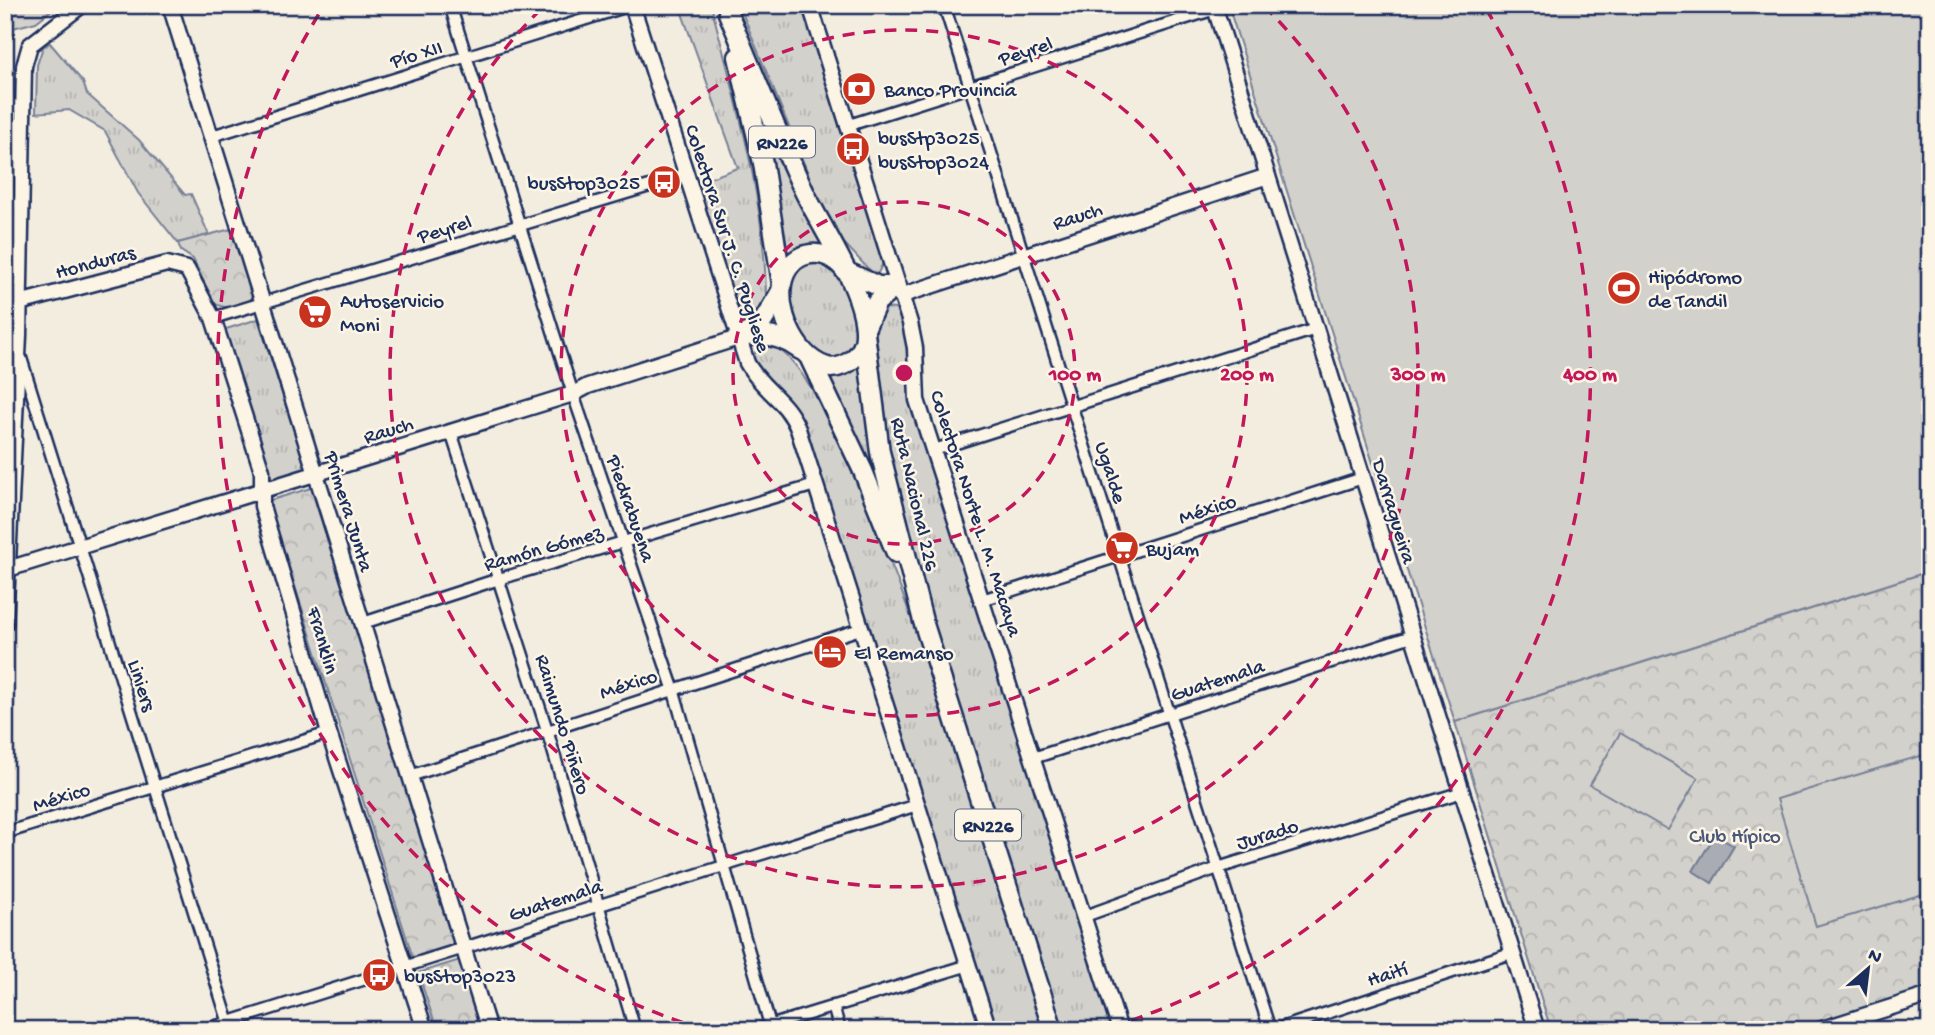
<svg xmlns="http://www.w3.org/2000/svg" width="1935" height="1035" font-family="'Gochi Hand',sans-serif">
	<style>
		.grass { fill: url(#grass-tufts); stroke: #778095; stroke-width: 2 }
		.forest { fill: url(#forest-crowns); stroke: #778095; stroke-width: 2 }
		.pitch { fill: #d3d1cc; stroke: #778095; stroke-width: 2 }
		.water { fill: #a9acb3; stroke: #707a91; stroke-width: 2 }
		.lines { fill: none; stroke-linecap: round; stroke-linejoin: round }
		.street-casing { stroke: #1b2f5e; stroke-width: 15 }
		.secondary-casing { stroke: #1b2f5e; stroke-width: 19 }
		.highway-casing { stroke: #1b2f5e; stroke-width: 23 }
		.street { stroke: #fcf5e5; stroke-width: 10 }
		.secondary { stroke: #fcf5e5; stroke-width: 14 }
		.highway { stroke: #fcf5e5; stroke-width: 18 }
		.ring { fill: none; stroke: #c2185b; stroke-width: 3.5; stroke-dasharray: 12 9 }
		.labels { text-anchor: middle; stroke-width: 5; stroke-linejoin: round; paint-order: stroke }
		.shield { fill: #fcf5e5; stroke: #5e6a86; stroke-width: 2 }
		.shield-label { font-size: 19px; font-weight: bold; fill: #1b2f5e }
		.street-label { font-size: 21px; fill: #1b2f5e; stroke: #fcf5e5 }
		.poi-label { font-size: 21px; fill: #1b2f5e; stroke: #fcf5e5; text-anchor: start }
		.park-label { font-size: 21px; fill: #49587a; stroke: #fcf5e5 }
		.centre { fill: #c2185b; stroke: #fcf5e5; stroke-width: 3.5 }
		.ring-label { font-size: 21px; text-anchor: middle; font-weight: bold; fill: #c2185b; stroke: #fcf5e5; stroke-width: 5; stroke-linejoin: round; paint-order: stroke }
	</style>
	<defs>
		<pattern id="grass-tufts" width="24" height="20" patternUnits="userSpaceOnUse" patternTransform="scale(1.75)"><rect width="24" height="20" fill="#d3d1cc"/><path d="M3 7l-1-3M5 7V3M7 7l1-3M15 17l-1-3M17 17v-4M19 17l1-3" fill="none" stroke="#b5b4b2"/></pattern>
		<pattern id="forest-crowns" width="20" height="18" patternUnits="userSpaceOnUse" patternTransform="scale(1.75)"><rect width="20" height="18" fill="#d3d1cc"/><path d="M2 6a3 3 0 1 1 6 0M12 15a3 3 0 1 1 6 0" fill="none" stroke="#b5b4b2"/></pattern>
	</defs>
	<rect width="100%" height="100%" fill="#f3ede0"/>
	<filter id="ink" filterUnits="userSpaceOnUse"><feTurbulence type="fractalNoise" baseFrequency=".0143" numOctaves="2"/><feDisplacementMap in="SourceGraphic" scale="14" xChannelSelector="R" yChannelSelector="G"/><feConvolveMatrix kernelMatrix="1 2 1 2 8 2 1 2 1" color-interpolation-filters="sRGB"/></filter>
	<g filter="url(#ink)">
		<!-- grass -->
		<path class="grass" d="M11 5H58L36 22 13 28 10 27Z
			M679 5H711C737 105 767 203 766 307L753 316 740 313 737 309 696 183 738 168Z
			M739 5H802L883 263 877 275 873 274 844 243 816 193Z
			M50 43 83 82 87 94 139 140 185 195 191 194 209 235 178 243 138 193 105 131 69 110 36 113 37 65 43 47Z
			M759 97 827 247H805L783 261 755 112Z
			M809 260 834 267C852 299 877 343 831 361L806 345 792 307 790 283 795 270Z
			M884 308 895 309C914 336 903 366 910 395L1113 1030H1062L932 618 913 548 889 445 876 335 877 319Z
			M258 319 307 471 273 482 223 330Z
			M768 344C849 360 1014 934 1044 1030H994L806 436 752 361 756 351Z
			M865 358 896 538 825 375Z"/>
		<!-- forest -->
		<path class="forest" d="M231 229 253 297C243 308 226 310 214 303L193 259 181 251 178 243Z
			M311 488 456 944 413 958 268 501Z
			M1930 571V987L1798 1030H1551L1455 722Z
			M460 960 482 1030H437L418 973Z"/>
		<!-- pitch -->
		<path class="pitch" d="M1228 5H1930V571L1455 722Z
			M1620 733 1698 778 1668 830 1590 785Z
			M1930 753V892L1816 926 1777 799Z"/>
		<!-- water -->
		<path class="water" d="M1715 835 1734 846 1712 883 1693 871Z"/>
		<g class="lines">
			<!-- street casing -->
			<g class="street-casing">
				<path id="street" d="M450 5 573 394 673 688 770 1025
					M944 5 1270 1030
					M5 100 24 111
					M846 126 1215 9
					M212 136 631 5
					M5 202 22 203
					M213 318 686 175
					M21 358 231 1030
					M451 432 547 730 635 1030
					M934 450 1316 329
					M982 600 1363 478
					M363 623 499 579 815 485
					M1033 758 1412 636
					M410 776 860 629
					M5 833 329 733
					M1085 916 1218 868 1462 792
					M833 1006 840 1030
					M204 1030 917 805
					M756 1030 969 965
					M1275 1030 1511 953"/>
			</g>
			<!-- secondary casing -->
			<g class="secondary-casing">
				<path id="secondary" d="M170 5 489 1030
					M632 5 747 363C761 389 787 400 798 429L989 1030
					M810 5 910 323 915 348 917 400 1120 1030
					M1214 5 1537 1030
					M900 296 1268 176
					M19 303 167 264 187 269 213 318 262 471V506L329 733 425 1030
					M8 569 573 394 588 386 738 338
					M5 624 19 336 24 66 30 45 82 5
					M1819 1030 1930 995"/>
			</g>
			<!-- highway casing -->
			<g class="highway-casing">
				<path id="highway" d="M728 13C753 71 776 131 803 189 821 228 867 293 865 335 865 353 848 367 831 368 798 361 777 316 782 284 788 251 823 244 843 268
					M738 57 763 163 782 284
					M845 271 878 286H897
					M865 329 877 302 897 286
					M865 334 880 452 923 621 1053 1030
					M744 335 762 323 781 291
					M738 338C761 332 781 335 800 350
					M810 359 863 471 896 553"/>
			</g>
			<!-- street -->
			<use href="#street" class="street"/>
			<!-- secondary -->
			<use href="#secondary" class="secondary"/>
			<!-- highway -->
			<use href="#highway" class="highway"/>
		</g>
	</g>
	<!-- distance rings -->
	<g class="ring">
		<circle cx="904" cy="373" r="171"/>
		<circle cx="904" cy="373" r="343"/>
		<path d="M1264 6A514 514 0 1 1 544 6"/>
		<path d="M703 1029A686 686 0 0 1 322 9M1486 9A686 686 0 0 1 1105 1029"/>
	</g>
	<!-- icons -->
	<defs>
		<g id="bank-disc" transform="scale(1.75)"><circle r="9.5" fill="#c8321e" stroke="#fcf5e5"/><path d="M-6-4H6V4H-6ZM0-2.3a2.3 2.3 0 1 0 0 4.6a2.3 2.3 0 1 0 0-4.6Z" fill="#fff"/></g>
		<g id="bus-disc" transform="scale(1.75)"><circle r="9.5" fill="#c8321e" stroke="#fcf5e5"/><path d="M-5-6H5V4H4V6H2V4H-2V6H-4V4H-5ZM-3.5-4V0h7V-4ZM-3.5 1.2v1.5H-2V1.2ZM2 1.2v1.5H3.5V1.2Z" fill="#fff"/></g>
		<g id="stadium-disc" transform="scale(1.75)"><circle r="9.5" fill="#c8321e" stroke="#fcf5e5"/><path d="M0-5a6.5 5 0 1 0 0 10a6.5 5 0 1 0 0-10ZM-3.5-1.8h7v3.6h-7Z" fill="#fff"/></g>
		<g id="supermarket-disc" transform="scale(1.75)"><circle r="9.5" fill="#c8321e" stroke="#fcf5e5"/><path d="M-6-5.5h2.5l.6 2H6L4.5 2H-2.5L-4.4-4H-6ZM-1.5 3.2a1.3 1.3 0 1 0 .1 0ZM3 3.2a1.3 1.3 0 1 0 .1 0Z" fill="#fff"/></g>
		<g id="hotel-disc" transform="scale(1.75)"><circle r="9.5" fill="#c8321e" stroke="#fcf5e5"/><path d="M-6-4.5h1.5V1H6V5H4.5V3h-9V5H-6ZM-4 0a1.8 1.8 0 1 1 3.6 0ZM.5 0V-2.5h3Q6-2.5 6 0Z" fill="#fff"/></g>
	</defs>
	<g fill-rule="evenodd">
		<use href="#bank-disc" x="859" y="89"/>
		<use href="#bus-disc" x="853" y="149"/>
		<use href="#bus-disc" x="664" y="182"/>
		<use href="#stadium-disc" x="1624" y="288"/>
		<use href="#supermarket-disc" x="315" y="312"/>
		<use href="#supermarket-disc" x="1122" y="548"/>
		<use href="#hotel-disc" x="830" y="652"/>
		<use href="#bus-disc" x="379" y="975"/>
	</g>
	<g class="labels">
		<!-- shield labels -->
		<g class="shield">
			<rect x="749" y="126.5" width="66" height="31" rx="5"/>
			<rect x="955" y="809.5" width="66" height="31" rx="5"/>
		</g>
		<g class="shield-label">
			<text x="782" y="149">RN226</text>
			<text x="988" y="832">RN226</text>
		</g>
		<!-- street labels -->
		<g class="street-label">
			<text transform="translate(1025 50) rotate(-18)" y="7">Peyrel</text>
			<text transform="translate(416 53) rotate(-17)" y="7">Pío XII</text>
			<text transform="translate(1077 215) rotate(-18)" y="7">Rauch</text>
			<text transform="translate(444 228) rotate(-17)" y="7">Peyrel</text>
			<text transform="translate(729 238) rotate(72)" y="7">Colectora Sur J. C. Pugliese</text>
			<text transform="translate(95 261) rotate(-15)" y="7">Honduras</text>
			<text transform="translate(388 429) rotate(-17)" y="7">Rauch</text>
			<text transform="translate(1112 472) rotate(72)" y="7">Ugalde</text>
			<text transform="translate(916 494) rotate(77)" y="7">Ruta Nacional 226</text>
			<text transform="translate(632 508) rotate(71)" y="7">Piedrabuena</text>
			<text transform="translate(1207 508) rotate(-18)" y="7">México</text>
			<text transform="translate(350 511) rotate(73)" y="7">Primera Junta</text>
			<text transform="translate(1395 511) rotate(73)" y="7">Darragueira</text>
			<text transform="translate(977 513) rotate(72)" y="7">Colectora Norte L. M. Macaya</text>
			<text transform="translate(543 547) rotate(-16)" y="7">Ramón Gómez</text>
			<text transform="translate(324 640) rotate(74)" y="7">Franklin</text>
			<text transform="translate(1217 679) rotate(-18)" y="7">Guatemala</text>
			<text transform="translate(628 683) rotate(-18)" y="7">México</text>
			<text transform="translate(143 685) rotate(72)" y="7">Liniers</text>
			<text transform="translate(564 724) rotate(73)" y="7">Raimundo Piñero</text>
			<text transform="translate(61 796) rotate(-17)" y="7">México</text>
			<text transform="translate(1267 833) rotate(-17)" y="7">Jurado</text>
			<text transform="translate(555 899) rotate(-18)" y="7">Guatemala</text>
			<text transform="translate(1387 973) rotate(-18)" y="7">Haití</text>
		</g>
		<!-- poi labels -->
		<g class="poi-label">
			<text x="884" y="96">Banco Provincia</text>
			<text x="878" y="144">busStp3025<tspan x="878" dy="24">busStop3024</tspan></text>
			<text x="640" y="189" text-anchor="end">busStop3025</text>
			<text x="1648" y="283">Hipódromo<tspan x="1648" dy="24">de Tandil</tspan></text>
			<text x="340" y="307">Autoservicio<tspan x="340" dy="24">Moni</tspan></text>
			<text x="1146" y="555">Bujam</text>
			<text x="854" y="659">El Remanso</text>
			<text x="404" y="982">busStop3023</text>
		</g>
		<!-- park labels -->
		<g class="park-label">
			<text x="1735" y="842">Club Hípico</text>
		</g>
	</g>
	<circle cx="904" cy="373" r="10" class="centre"/>
	<g class="ring-label">
		<text x="1075" y="380">100 m</text>
		<text x="1247" y="380">200 m</text>
		<text x="1418" y="380">300 m</text>
		<text x="1590" y="380">400 m</text>
	</g>
	<!-- margin -->
	<rect width="1935" height="1035" fill="none" stroke="#fcf5e5" stroke-width="28"/>
	<rect x="14" y="14" width="1907" height="1007" fill="none" stroke="#1b2f5e" stroke-width="2.5" filter="url(#ink)"/>
	<!-- north arrow -->
	<g transform="translate(1868 969) rotate(28)" stroke="#fcf5e5" stroke-width="5" paint-order="stroke">
	<path d="M0-5L12 26L0 18L-12 26Z" fill="#1b2f5e"/>
	<text y="-10" font-size="19" font-weight="bold" text-anchor="middle" fill="#1b2f5e">N</text>
	</g>
</svg>
